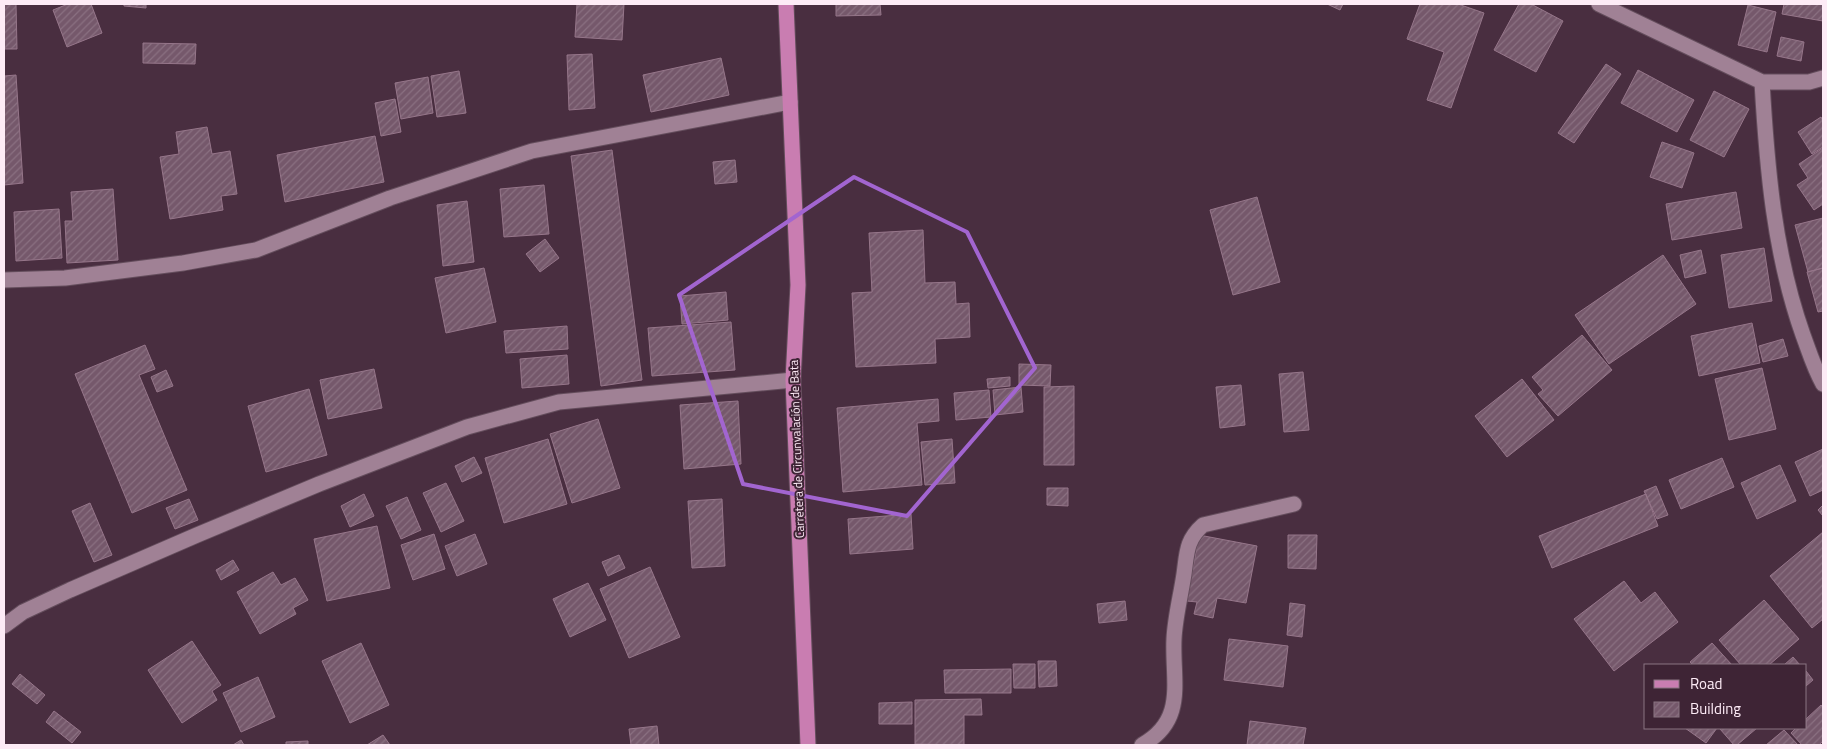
<svg xmlns="http://www.w3.org/2000/svg" width="1827" height="749" font-family="'Titillium Web',sans-serif">
	<style>
		.building { fill: url(#building-hatch); stroke: #96768a }
		.lines { fill: none; stroke-linecap: round; stroke-linejoin: round }
		.minor-casing { stroke: #644d5c; stroke-width: 17 }
		.major-casing { stroke: #644d5c; stroke-width: 17 }
		.minor { stroke: #a08195; stroke-width: 15 }
		.major { stroke: #c97db1; stroke-width: 15 }
		.marked { fill: none; stroke: #a265d0; stroke-width: 4; stroke-linejoin: round }
		.labels { text-anchor: middle; stroke-width: 4; stroke-linejoin: round; paint-order: stroke }
		.street-label { font-size: 12px; fill: #fdebf6; stroke: #3e2435 }
	</style>
	<defs>
		<pattern id="building-hatch" width="6" height="6" patternUnits="userSpaceOnUse" patternTransform="scale(1.25)"><rect width="6" height="6" fill="#75586b"/><path d="M-1 1l2-2M0 6l6-6M5 7l2-2" fill="none" stroke="#8a7081"/></pattern>
	</defs>
	<rect width="100%" height="100%" fill="#492e40"/>
	<!-- building -->
	<path class="building" d="M4 4H16L17 49H4Z
		M68 4H91L102 33 67 47 53 10Z
		M124 4H146V8L124 6Z
		M577 4H624L622 40 575 37Z
		M836 4H880L881 15 836 16Z
		M1327 4H1343L1340 10Z
		M1420 4H1458L1484 13 1451 108 1427 100 1444 52 1407 39Z
		M1519 4H1531L1563 21 1536 72 1494 50Z
		M1784 4H1823V21L1782 14Z
		M1748 5 1776 12 1767 52 1738 45Z
		M1781 37 1804 42 1801 61 1777 56Z
		M143 43 196 44 195 64 143 63Z
		M592 54 595 108 569 110 567 55Z
		M721 58 729 95 651 112 643 75Z
		M1606 64 1621 74 1574 143 1558 133Z
		M1638 70 1694 100 1677 132 1621 103Z
		M459 71 466 113 437 117 431 76Z
		M16 75 23 183 4 185V76Z
		M428 77 433 113 401 119 395 83Z
		M1714 91 1749 109 1724 157 1690 140Z
		M395 99 401 132 381 136 375 103Z
		M1821 117 1823 121V147L1812 154 1798 132Z
		M207 127 212 154 230 151 237 194 221 196 223 210 170 219 160 157 179 154 176 132Z
		M375 136 384 182 285 202 277 155Z
		M1662 142 1694 153 1682 188 1650 177Z
		M1823 148V204L1814 210 1797 185 1808 178 1799 164Z
		M612 150 642 380 601 386 571 156Z
		M735 160 737 182 715 184 713 162Z
		M544 185 549 234 504 237 500 189Z
		M113 189 118 260 67 263 65 221H73L71 192Z
		M1736 192 1742 228 1672 240 1666 204Z
		M1257 197 1280 282 1233 295 1210 210Z
		M467 201 474 262 443 266 437 205Z
		M59 209 62 258 16 261 14 212Z
		M1823 218V268L1808 272 1795 225Z
		M923 230 925 283 955 282 956 304 969 303 970 337 935 339 936 363 856 367 852 293 872 292 869 233Z
		M545 239 559 258 540 272 526 254Z
		M1764 248 1772 301 1729 308 1721 255Z
		M1701 250 1706 273 1685 278 1680 255Z
		M1663 255 1696 304 1609 364 1575 315Z
		M484 268 496 322 446 333 435 278Z
		M1823 268V311L1818 312 1807 272Z
		M726 292 728 320 682 324 680 296Z
		M731 322 735 370 652 376 648 328Z
		M1752 323 1760 363 1699 376 1691 336Z
		M567 326 568 349 506 353 504 331Z
		M1582 335 1612 370 1558 416 1538 394 1543 390 1532 377Z
		M1783 339 1788 356 1763 362 1759 346Z
		M145 345 155 369 139 375 187 490 132 513 75 374Z
		M567 355 569 384 522 388 520 359Z
		M1019 364 1051 365 1050 386 1019 385Z
		M1762 368 1776 429 1729 440 1715 379Z
		M374 369 382 408 328 419 320 380Z
		M166 370 173 386 157 392 151 377Z
		M1303 372 1309 430 1284 432 1279 374Z
		M1010 377V386L988 388 987 379Z
		M1522 379 1554 420 1507 457 1475 416Z
		M1241 385 1245 425 1220 428 1216 387Z
		M1074 386V465H1044V387Z
		M1021 387 1023 412 995 415 993 390Z
		M309 389 327 455 266 472 248 406Z
		M989 390 991 417 956 420 954 393Z
		M938 399 939 421 917 423 922 485 843 492 837 408Z
		M738 401 741 464 684 469 680 405Z
		M598 419 620 488 572 503 550 434Z
		M548 439 567 504 504 523 485 458Z
		M952 439 955 483 925 485 921 442Z
		M1823 449V490L1810 496 1795 462Z
		M474 457 482 473 462 482 455 466Z
		M1722 458 1734 487 1681 509 1669 480Z
		M1780 465 1796 501 1757 519 1741 483Z
		M446 483 464 521 441 532 423 493Z
		M1656 486 1668 515 1657 519 1644 491Z
		M1047 488H1068V506L1047 505Z
		M364 494 374 516 350 527 341 506Z
		M1646 494 1658 526 1552 568 1539 536Z
		M407 497 421 530 401 539 386 506Z
		M189 499 198 520 175 529 166 508Z
		M722 499 725 566 692 568 688 501Z
		M90 503 112 555 94 562 72 511Z
		M1823 505V516L1818 510Z
		M911 514 913 549 850 554 848 519Z
		M377 526 390 588 327 601 314 539Z
		M1823 532V619L1812 628 1770 576Z
		M434 534 445 569 413 580 401 545Z
		M475 534 487 564 457 576 445 546Z
		M1199 535 1257 546 1246 603 1217 598 1213 618 1194 614 1197 602 1187 601Z
		M1288 535H1317L1316 569 1288 568Z
		M619 555 625 568 608 576 602 562Z
		M233 560 239 570 221 580 216 570Z
		M650 567 680 637 629 658 600 589Z
		M273 572 281 585 295 578 308 600 293 608 296 614 260 634 237 592Z
		M1624 581 1641 603 1655 592 1678 622 1614 671 1574 619Z
		M588 583 606 620 570 637 553 599Z
		M1764 600 1799 639 1769 665H1741L1719 640Z
		M1125 601 1127 620 1099 623 1097 604Z
		M1290 603 1305 605 1302 637 1287 635Z
		M1229 639 1288 646 1283 687 1224 680Z
		M192 641 221 685 212 691 217 700 182 723 148 670Z
		M361 643 389 705 350 723 322 661Z
		M1712 643 1732 665H1693L1690 662Z
		M1793 657 1800 665H1784Z
		M1038 661H1056L1057 686 1039 687Z
		M1013 664H1035V688H1014Z
		M1011 669V693H945L944 670Z
		M1806 671 1813 680 1806 686Z
		M20 674 45 695 37 704 12 684Z
		M258 677 275 717 241 732 223 693Z
		M981 699 982 715H964V745L915 744V700Z
		M912 702V724H879V703Z
		M1821 705 1823 707V741L1819 745H1802L1791 733 1796 728H1806V719Z
		M54 711 81 732 72 743 46 722Z
		M1250 721 1306 728 1303 745H1247Z
		M657 726 659 745H631L629 729Z
		M1685 728H1717L1706 743Z
		M1721 728H1757L1737 745H1734L1720 729Z
		M1784 730 1798 745H1766Z
		M383 735 390 745H367Z
		M241 740 244 745H233Z
		M308 741V745H286V742Z"/>
	<g class="lines">
		<!-- minor casing -->
		<g class="minor-casing">
			<path id="minor" d="M1599 4 1762 82H1809L1823 78
				M1762 82C1767 168 1774 253 1803 335 1809 351 1814 368 1823 384
				M4 280 65 278 183 263 256 250 390 198 532 151 790 102
				M4 626 23 612 70 590 197 535 319 484 467 427 559 402 793 380
				M1142 745C1187 720 1172 681 1174 639 1175 617 1181 595 1184 574 1187 553 1186 540 1203 525L1294 504"/>
		</g>
		<!-- major casing -->
		<g class="major-casing">
			<path id="major" d="M786 4 798 285 793 380 808 745"/>
		</g>
		<!-- minor -->
		<use href="#minor" class="minor"/>
		<!-- major -->
		<use href="#major" class="major"/>
	</g>
	<!-- marked area -->
	<path class="marked" d="M854 177 967 232 1035 368 907 516 743 484 679 295Z"/>
	<g class="labels">
		<!-- street labels -->
		<g class="street-label">
			<text transform="translate(797 449) rotate(-92)" y="4">Carretera de Circunvalación de Bata</text>
		</g>
	</g>
	<!-- border -->
	<rect width="1827" height="749" fill="none" stroke="#fdebf6" stroke-width="10"/>
	<!-- legend -->
	<rect x="1644" y="664" width="162" height="65" fill="#3e2435" stroke="#8a7482"/>
	<rect x="1654" y="680" width="25" height="8" fill="#c97db1" stroke="#8a7482"/>
	<text x="1690" y="689" font-size="15" fill="#fdebf6">Road</text>
	<rect x="1654" y="702" width="25" height="15" fill="url(#building-hatch)" stroke="#8a7482"/>
	<text x="1690" y="714" font-size="15" fill="#fdebf6">Building</text>
</svg>
